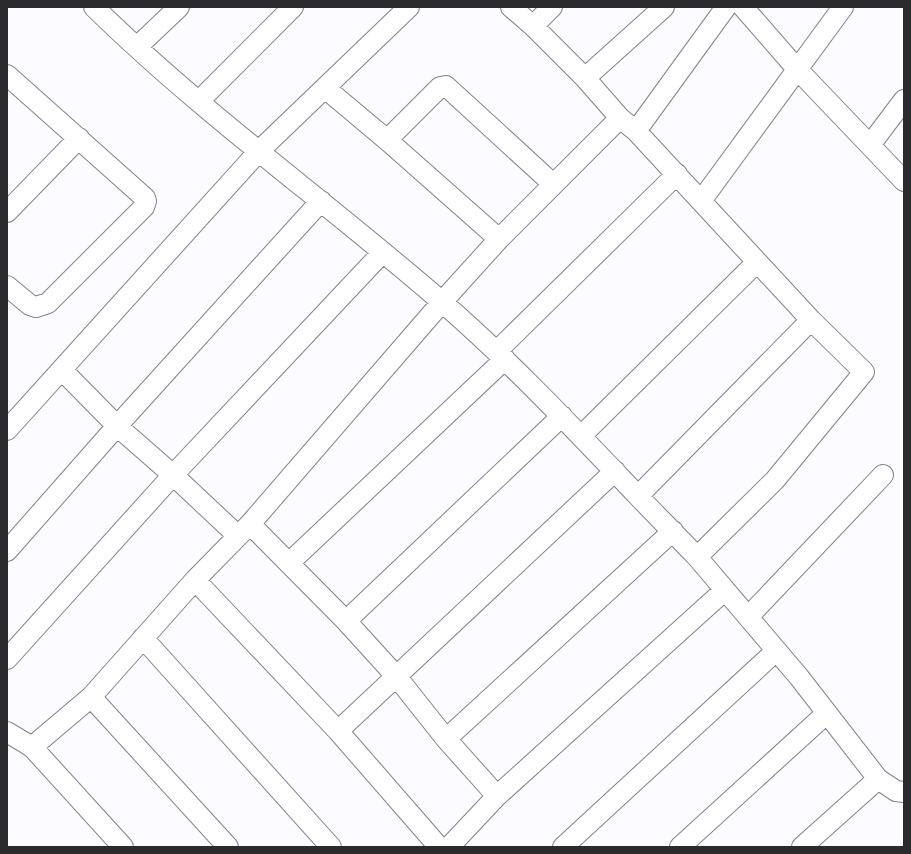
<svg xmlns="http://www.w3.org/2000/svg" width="911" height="854" font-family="'DejaVu Sans',sans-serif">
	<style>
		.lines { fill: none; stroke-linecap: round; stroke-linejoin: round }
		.minor-casing { stroke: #828187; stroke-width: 22 }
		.minor { stroke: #fff; stroke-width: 20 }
	</style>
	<rect width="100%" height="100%" fill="#fcfbff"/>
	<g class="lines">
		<!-- minor casing -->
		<g class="minor-casing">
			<path id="minor" d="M94 7C203 114 327 202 442 302 511 362 574 429 637 495 657 516 677 536 697 557L775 480 864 372 811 320 636 131 620 118 585 78 533 26 511 7
				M743 7 797 69 904 181
				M533 26 552 7
				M137 47 179 7
				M7 75 145 198 146 201 144 207 48 303 36 307 30 305 7 286
				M585 78 664 7
				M325 88 387 140 499 239
				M199 101 293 7
				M636 131 726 7
				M387 140 440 87 446 86 553 184
				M870 145 904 100
				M701 201 843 7
				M7 212 79 138
				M497 351 677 174
				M62 370 117 426 173 475 238 536
				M7 430 259 151 409 7
				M582 435 757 262
				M638 496 811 320
				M250 524 442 302 499 239 620 118
				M7 551 117 426 321 201
				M697 557 799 677 878 779 802 847
				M289 563 505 359
				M195 580 338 731 439 847
				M748 617 883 475
				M346 621 562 416
				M143 638 331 847
				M7 659 173 475 383 252
				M91 697 228 847
				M338 731 615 471
				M7 732 32 747 91 697 195 580 250 524 346 621 396 676 446 739 497 796 449 847
				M446 739 673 531
				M32 747 123 847
				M878 779 896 791 904 792
				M497 796 725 590
				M563 847 776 651
				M680 847 827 713"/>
		</g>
		<!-- minor -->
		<use href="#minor" class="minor"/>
	</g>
	<!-- border -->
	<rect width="911" height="854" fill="none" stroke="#2b2b2d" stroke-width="16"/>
</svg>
